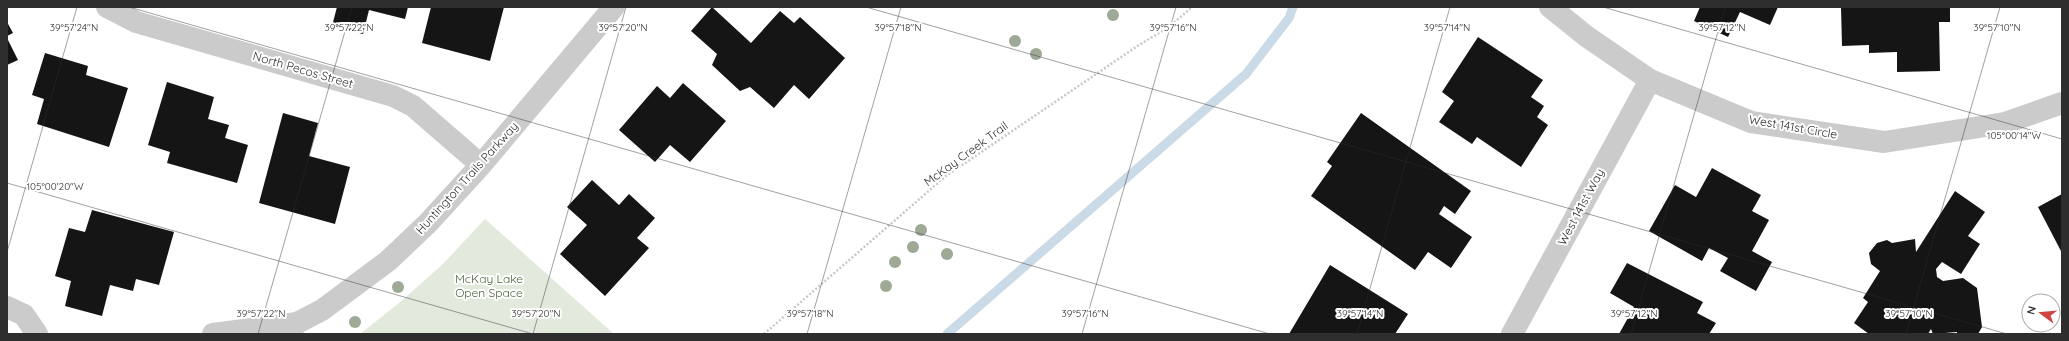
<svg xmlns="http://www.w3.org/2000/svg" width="2069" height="341" font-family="Quicksand,sans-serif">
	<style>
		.green { fill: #e2e9dd }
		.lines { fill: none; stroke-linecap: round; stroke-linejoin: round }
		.stream { stroke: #cbdae7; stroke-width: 9 }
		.building { fill: #151515 }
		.path { stroke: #c8c8c8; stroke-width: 2.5; stroke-dasharray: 2 2; stroke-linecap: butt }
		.minor { stroke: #cbcbcb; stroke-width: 22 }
		.tree { fill: #9eaa96 }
		.ticks { fill: none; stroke: #2e2e2e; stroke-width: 1; stroke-opacity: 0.45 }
		.labels { text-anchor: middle; stroke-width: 4; stroke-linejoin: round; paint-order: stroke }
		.street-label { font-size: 12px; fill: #2e2e2e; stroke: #fff }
		.park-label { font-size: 12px; fill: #4e6440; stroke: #fff }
		.ticks-label { font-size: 10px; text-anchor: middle; fill: #2e2e2e; stroke: #fff; stroke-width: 4; stroke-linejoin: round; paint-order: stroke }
	</style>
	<rect width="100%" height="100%" fill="#fff"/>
	<!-- green -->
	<path class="green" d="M485 219 614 334H360L399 303 443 264Z"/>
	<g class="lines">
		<!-- stream -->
		<path class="stream" d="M947 334 1246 74 1289 18 1293 7"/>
	</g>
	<!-- building -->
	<path class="building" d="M337 7H408L405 19 369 10 363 34 332 26Z
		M431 7H504L490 61 422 43Z
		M712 7 751 43 780 11 794 23 800 17 845 58 809 99 794 85 774 108 750 87 740 91 712 65 717 54 691 31Z
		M1700 7H1778L1770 25 1740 12 1728 37 1694 21Z
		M1841 7H1950V22H1939L1940 71 1897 72V52L1869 53V45L1842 46Z
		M7 22 13 33 7 36Z
		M1478 37 1543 80 1531 97 1544 106 1537 117 1548 125 1521 167 1477 137 1472 144 1439 122 1454 101 1442 92Z
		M7 38 18 60 7 65Z
		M45 53 88 66 86 75 128 88 109 147 37 124 44 99 32 95Z
		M167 82 214 97 208 119 229 125 225 138 248 145 237 183 167 163 170 152 148 145Z
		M683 83 726 121 690 162 670 145 655 162 619 130 657 86 670 98Z
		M283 113 318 123 309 156 350 167 335 224 259 203Z
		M1361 113 1471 191 1455 214 1444 206 1439 214 1472 237 1451 268 1428 252 1415 270 1311 196 1332 166 1327 162Z
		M1712 168 1761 195 1752 211 1769 220 1752 251 1772 262 1756 291 1720 271 1728 258 1709 248 1702 261 1649 231 1675 185 1696 197Z
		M592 180 619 205 629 194 655 218 637 238 649 248 605 296 560 254 587 225 567 207Z
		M1955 191 1985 212 1968 236 1980 244 1961 274 1942 262 1936 269 1937 277 1943 281 1963 278 1977 288 1982 327 1978 334H1957V332L1933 334 1931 329 1928 334H1869L1854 323 1868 302 1863 298 1880 271 1871 264 1869 253 1877 243 1887 240 1892 243 1915 239 1916 252Z
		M2062 194V253L2038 207Z
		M92 210 174 232 159 285 136 279 133 291 110 285 102 316 65 306 71 281 55 276 69 228 85 232Z
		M1627 263 1703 302 1697 313 1716 323 1709 334H1619L1634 307 1610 293Z
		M1330 265 1408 314 1395 334H1289Z"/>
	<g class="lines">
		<!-- path -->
		<path class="path" d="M764 334 946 176 1139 45 1169 27 1192 7"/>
		<!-- minor -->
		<path class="minor" d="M107 7 136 22 393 96 413 106 481 165
			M1550 7 1586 36 1650 80 1751 122 1884 142 2005 123 2062 103
			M7 307 24 315 37 334
			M213 334 297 323
			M288 334 297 323 322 310 388 261 428 223 481 165 614 7
			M1512 334 1650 80"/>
	</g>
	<!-- trees -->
	<g class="tree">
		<circle cx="1113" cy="15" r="6"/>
		<circle cx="1015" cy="41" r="6"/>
		<circle cx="1036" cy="54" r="6"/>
		<circle cx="921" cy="230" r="6"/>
		<circle cx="913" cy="247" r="6"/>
		<circle cx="947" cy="254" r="6"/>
		<circle cx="895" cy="262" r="6"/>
		<circle cx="886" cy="286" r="6"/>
		<circle cx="398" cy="287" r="6"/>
		<circle cx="355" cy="322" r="6"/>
	</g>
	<!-- ticks -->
	<path class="ticks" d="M129 7 1270 334M866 7 2007 334M1603 7 2062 139M7 183 533 334M7 252 77 7M258 334 352 7M533 334 626 7M807 334 901 7M1082 334 1176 7M1357 334 1450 7M1631 334 1725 7M1906 334 2000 7"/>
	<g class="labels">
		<!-- street labels -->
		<g class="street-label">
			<text transform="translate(303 70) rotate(16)" y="4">North Pecos Street</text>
			<text transform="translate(1793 127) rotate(10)" y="4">West 141st Circle</text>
			<text transform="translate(966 154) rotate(-36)" y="4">McKay Creek Trail</text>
			<text transform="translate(467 178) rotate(-48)" y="4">Huntington Trails Parkway</text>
			<text transform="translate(1581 207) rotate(-62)" y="4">West 141st Way</text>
		</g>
		<!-- park labels -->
		<g class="park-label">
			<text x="489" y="283">McKay Lake<tspan x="489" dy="14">Open Space</tspan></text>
		</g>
	</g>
	<g class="ticks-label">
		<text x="74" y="31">39°57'24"N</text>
		<text x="349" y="31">39°57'22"N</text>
		<text x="623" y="31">39°57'20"N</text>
		<text x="898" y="31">39°57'18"N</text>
		<text x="1173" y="31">39°57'16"N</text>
		<text x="1447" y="31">39°57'14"N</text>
		<text x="1722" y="31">39°57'12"N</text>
		<text x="1997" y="31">39°57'10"N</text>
		<text x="2014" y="139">105°00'14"W</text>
		<text x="55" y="190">105°00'20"W</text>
		<text x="1085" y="317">39°57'16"N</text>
		<text x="1909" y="317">39°57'10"N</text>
		<text x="261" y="317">39°57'22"N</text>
		<text x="536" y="317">39°57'20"N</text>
		<text x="810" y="317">39°57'18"N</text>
		<text x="1360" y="317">39°57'14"N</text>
		<text x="1634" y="317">39°57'12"N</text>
	</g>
	<!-- border -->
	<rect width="2069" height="341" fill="none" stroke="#2e2e2e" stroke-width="16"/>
	<!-- north arrow -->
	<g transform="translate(2041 313) rotate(286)"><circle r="19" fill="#ffffff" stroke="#ababab"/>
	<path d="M0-3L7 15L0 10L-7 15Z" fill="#d14443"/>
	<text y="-6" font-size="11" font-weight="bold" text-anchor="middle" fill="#2e2e2e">N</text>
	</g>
</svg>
